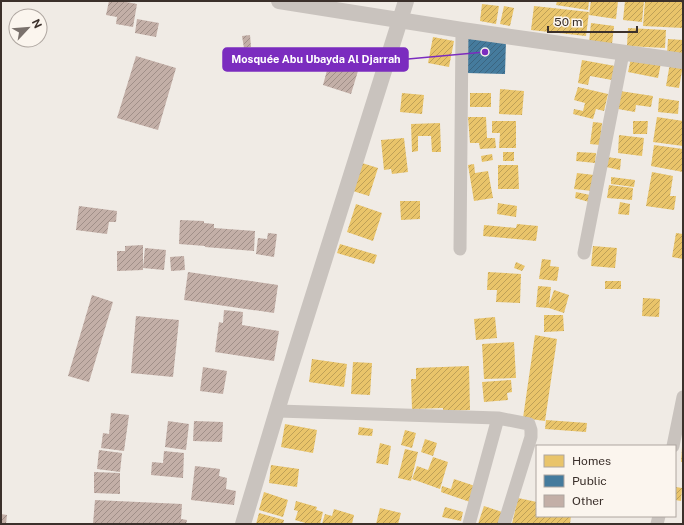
<svg xmlns="http://www.w3.org/2000/svg" width="684" height="525" font-family="'Public Sans',sans-serif">
	<style>
		.homes { fill: url(#homes-hatch) }
		.public { fill: url(#public-hatch) }
		.building { fill: url(#building-hatch) }
		.lines { fill: none; stroke-linecap: round; stroke-linejoin: round }
		.minor { stroke: #c9c3be; stroke-width: 13 }
		.tertiary { stroke: #c9c3be; stroke-width: 16 }
		.leader { fill: none; stroke: #7b2cbf; stroke-width: 1.5 }
		.callout-dot { fill: #7b2cbf; stroke: #fbf5ee; stroke-width: 1.5 }
		.callout { fill: #7b2cbf; stroke: #7b2cbf; stroke-width: 1.5 }
		.callout-label { font-size: 11px; text-anchor: middle; font-weight: bold; fill: #fff }
	</style>
	<defs>
		<pattern id="homes-hatch" width="6" height="6" patternUnits="userSpaceOnUse"><rect width="6" height="6" fill="#e9c46a"/><path d="M-1 1l2-2M0 6l6-6M5 7l2-2" fill="none" stroke="#bea057"/></pattern>
		<pattern id="public-hatch" width="6" height="6" patternUnits="userSpaceOnUse"><rect width="6" height="6" fill="#457b9d"/><path d="M-1 1l2-2M0 6l6-6M5 7l2-2" fill="none" stroke="#3b6580"/></pattern>
		<pattern id="building-hatch" width="6" height="6" patternUnits="userSpaceOnUse"><rect width="6" height="6" fill="#c3afa7"/><path d="M-1 1l2-2M0 6l6-6M5 7l2-2" fill="none" stroke="#a08f88"/></pattern>
	</defs>
	<rect width="100%" height="100%" fill="#f0ebe5"/>
	<!-- homes -->
	<path class="homes" d="M557 1H589L588 10 556 5Z
		M591 1H618L616 19 589 15Z
		M625 1H644L642 22 623 20Z
		M645 1H683V28L643 26Z
		M482 4 499 6 496 24 480 21Z
		M504 6 514 8 510 26 500 24Z
		M534 6 589 12 586 36 531 30Z
		M591 23 614 26 612 44 589 42Z
		M628 28 666 30 665 48 627 46Z
		M433 37 454 41 449 67 428 63Z
		M668 39 683 40V55L667 54Z
		M631 58 661 63 658 78 628 72Z
		M582 60 615 66 612 80 590 76 588 85 578 83Z
		M670 63 683 65 679 88 666 86Z
		M578 87 608 94 604 111 596 109 593 119 573 114 574 109 583 111 585 103 574 100Z
		M500 89 524 91 522 115 499 114Z
		M620 91 653 96 651 107 636 105 635 112 618 109Z
		M402 93 424 95 422 114 400 112Z
		M470 93H491V107H470Z
		M659 98 679 101 678 114 658 112Z
		M468 117H486L487 138H495L496 148 480 149 479 143H470Z
		M657 117 683 121V146L653 142Z
		M492 121H516V148H499L500 133H492Z
		M633 121H648L647 134H633Z
		M593 122 602 123 600 145 590 144Z
		M440 123 441 152H432L431 136H418V151L412 152 411 124Z
		M619 135 644 138 642 156 618 153Z
		M404 138 408 172 392 174 391 169 384 170 381 140Z
		M654 145 683 149V172L651 166Z
		M503 152H514V161H503Z
		M577 152 596 153 595 163 576 161Z
		M492 154 493 160 482 162 481 156Z
		M607 157 621 159 620 170 606 167Z
		M362 163 378 168 369 196 353 191Z
		M474 164 475 173 488 171 493 198 474 201 468 165Z
		M498 165H518L519 189H498Z
		M652 172 673 176 670 196H676L674 210 646 206Z
		M577 173 594 175 592 191 574 189Z
		M611 177 635 180 634 187 611 184Z
		M609 185 633 188 632 200 607 198Z
		M576 192 590 195 589 202 575 198Z
		M400 201H420V219L401 220Z
		M620 202 630 204 629 215 618 214Z
		M498 203 517 206 516 217 497 214Z
		M356 204 382 213 373 241 347 232Z
		M517 224 538 226 536 241 483 236 484 225 516 228Z
		M676 233 683 234V259L672 257Z
		M340 244 377 255 374 264 337 253Z
		M593 246 617 248 615 268 591 266Z
		M542 259 551 260 550 266 559 267 557 281 539 279Z
		M516 262 525 266 522 271 514 268Z
		M488 272 521 274 520 303 496 302 497 290H487Z
		M605 281H621V289H605Z
		M538 286 551 287 549 305 554 290 569 295 564 313 549 308 536 307Z
		M643 298 660 299 659 317 642 316Z
		M544 315H563L564 331 544 332Z
		M495 317 497 338 476 340 474 319Z
		M535 335 557 339 545 421 523 418Z
		M514 342 516 378 484 379 482 344Z
		M312 359 347 364 344 387 309 382Z
		M353 362 372 363 370 395 351 394Z
		M469 366 470 410 443 411V408L412 409 411 379H416V368Z
		M511 380 512 392 507 393 508 400 484 402 482 382Z
		M546 420 587 423 586 432 545 429Z
		M285 424 317 430 313 453 281 447Z
		M359 427 373 429 372 436 358 435Z
		M405 430 416 433 412 448 401 445Z
		M425 439 437 443 433 456 421 452Z
		M380 443 391 446 388 465 376 463Z
		M682 447H683V462H681Z
		M405 449 418 452 411 481 398 478Z
		M433 457 448 462 440 489 412 479 417 466 428 470Z
		M271 465 299 469 297 487 269 483Z
		M454 479 475 486 470 502 441 492 442 486 451 489Z
		M676 487 682 488 681 501 675 500Z
		M264 492 288 500 283 517 259 510Z
		M518 498 537 502V516H571L570 524H512Z
		M296 501 317 507 316 510 323 512 320 524H309L295 520 298 511 294 510Z
		M484 506 502 512 499 524H478Z
		M445 507 463 512 461 521 442 517Z
		M380 508 401 513 398 524H376Z
		M334 509 354 515 352 524H322L325 514 332 516Z
		M259 513 284 520 283 524H256Z"/>
	<!-- public -->
	<path class="public" d="M467 39 506 40 505 74 466 73Z"/>
	<!-- building -->
	<path class="building" d="M109 1H121L137 4 133 27 116 24 117 17 106 15Z
		M137 19 159 23 156 37 135 33Z
		M250 35 251 47 244 48 242 36Z
		M332 52 361 61 351 94 323 85Z
		M136 56 176 68 158 130 117 118Z
		M79 206 117 211 116 222H109L107 234 76 230Z
		M180 220 204 221V223L214 224V228L255 231 254 251 205 247V246L179 244Z
		M268 233 277 234 274 257 256 254 258 238 267 239Z
		M143 245V270L117 271V251H125V246Z
		M145 248 166 250 164 270 143 268Z
		M184 256 185 270 171 271 170 257Z
		M188 272 278 285 274 313 184 300Z
		M92 295 113 302 89 382 68 376Z
		M224 310 243 312 242 325 279 331 274 361 215 352 219 322 223 323Z
		M136 316 179 320 173 377 131 373Z
		M203 367 227 371 223 394 200 391Z
		M111 413 129 415 124 451 101 448 103 433 109 434Z
		M168 421 189 424 186 450 165 447Z
		M194 421 223 422 222 442 193 441Z
		M99 450 122 453 120 472 97 469Z
		M164 451 184 453 183 478 151 475 152 462 163 463Z
		M195 466 220 469 219 476 227 478 226 489 236 491 234 505 191 500Z
		M94 472 120 473V494L94 493Z
		M95 500 182 504 181 519 187 520 186 524H93Z
		M1 514 7 515 6 524H1Z"/>
	<g class="lines">
		<!-- minor -->
		<path class="minor" d="M460 249 462 30
			M584 253 623 53
			M278 411 498 418 529 424 531 430V437L504 524
			M673 446 683 397
			M469 524 498 418
			M657 524 659 516"/>
		<!-- tertiary -->
		<path class="tertiary" d="M279 1 462 30 683 61
			M243 524 283 391 406 1"/>
	</g>
	<!-- callouts -->
	<path class="leader" d="M485 52L408 59"/>
	<circle class="callout-dot" cx="485" cy="52" r="4"/>
	<rect class="callout" x="223" y="48" width="185" height="23" rx="4"/>
	<g class="callout-label">
		<text x="316" y="63">Mosquée Abu Ubayda Al Djarrah</text>
	</g>
	<!-- border -->
	<rect width="684" height="525" fill="none" stroke="#3b302b" stroke-width="4"/>
	<!-- legend -->
	<rect x="536" y="445" width="140" height="72" fill="#fbf5ee" stroke="#aea6a0"/>
	<rect x="544" y="455" width="20" height="12" fill="#e9c46a" stroke="#aea6a0"/>
	<text x="572" y="465" font-size="12" fill="#3b302b">Homes</text>
	<rect x="544" y="475" width="20" height="12" fill="#457b9d" stroke="#aea6a0"/>
	<text x="572" y="485" font-size="12" fill="#3b302b">Public</text>
	<rect x="544" y="495" width="20" height="12" fill="#c3afa7" stroke="#aea6a0"/>
	<text x="572" y="505" font-size="12" fill="#3b302b">Other</text>
	<!-- north arrow -->
	<g transform="translate(28 28) rotate(64)"><circle r="19" fill="#fbf5ee" stroke="#aea6a0"/>
	<path d="M0-3L7 15L0 10L-7 15Z" fill="#7a716c"/>
	<text y="-6" font-size="11" font-weight="bold" text-anchor="middle" fill="#3b302b">N</text>
	</g>
	<!-- scale -->
	<path d="M548 26v6h89v-6" fill="none" stroke="#3b302b" stroke-width="2"/>
	<text x="554" y="26" font-size="12" fill="#3b302b" stroke="#fbf5ee" stroke-width="3" paint-order="stroke">50 m</text>
</svg>
